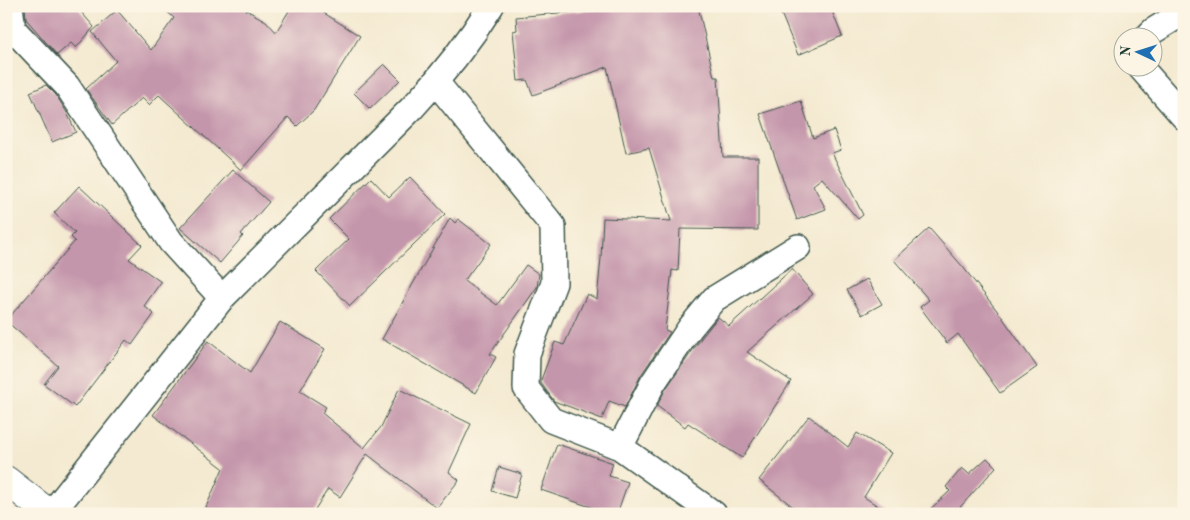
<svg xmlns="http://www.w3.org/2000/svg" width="1190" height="520" font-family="'Old Standard TT',serif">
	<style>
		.building { fill: #c496ab }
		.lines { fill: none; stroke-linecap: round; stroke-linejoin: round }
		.minor-casing { stroke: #3f574c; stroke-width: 28 }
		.major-casing { stroke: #3f574c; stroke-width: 30 }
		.minor { stroke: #fff; stroke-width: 25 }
		.major { stroke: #fff; stroke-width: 28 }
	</style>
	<rect width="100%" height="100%" fill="#fcf5e5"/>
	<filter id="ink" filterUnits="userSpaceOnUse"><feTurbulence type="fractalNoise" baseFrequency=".02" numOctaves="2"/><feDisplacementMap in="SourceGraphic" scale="10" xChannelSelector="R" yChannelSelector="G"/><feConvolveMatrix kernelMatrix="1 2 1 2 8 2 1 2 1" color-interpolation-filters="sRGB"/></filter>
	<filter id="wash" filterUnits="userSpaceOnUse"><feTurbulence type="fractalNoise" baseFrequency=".0096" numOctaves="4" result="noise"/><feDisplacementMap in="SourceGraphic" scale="20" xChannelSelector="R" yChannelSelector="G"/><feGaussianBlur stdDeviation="1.12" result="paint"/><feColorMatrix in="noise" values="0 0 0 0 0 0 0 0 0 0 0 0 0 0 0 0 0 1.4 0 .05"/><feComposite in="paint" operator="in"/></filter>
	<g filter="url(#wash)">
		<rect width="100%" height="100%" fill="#f4ead1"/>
		<g id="blocks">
			<!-- building -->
			<path class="building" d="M25 6H76L94 27 76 48 71 43 57 55 26 19Z
				M161 6H239L266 21 276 32 292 6H313L360 36 314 110 297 126 288 117 241 170 159 95 149 105 142 98 112 125 86 89 116 61 92 32 117 10 151 50 174 18Z
				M632 6H698L714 77H718L723 157H758V230L680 229 678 271 672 270 665 330 670 332 641 375 625 407 609 401 602 419 554 401 541 383V380L555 342 564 345 587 294 597 299 601 258 603 218 671 221 649 148 626 153 607 67 533 95 527 80 518 81 513 31 517 30 516 17Z
				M778 6H830L842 36 798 55Z
				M384 64 400 80 370 109 354 93Z
				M46 85 56 95 66 111 76 132 52 142 30 92Z
				M801 101 813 138 834 130 841 150 832 153 863 215 858 219 822 178 813 185 826 209 797 220 760 114Z
				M233 170 269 202 241 234 243 236 220 263 180 228Z
				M410 177 445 214 350 306 316 271 349 239 329 219 371 178 389 197Z
				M79 186 142 245 129 259 161 282 144 306 154 314 132 345 126 340 75 407 44 384 58 366 6 321 75 241 71 237 75 233 54 213Z
				M450 218 455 223 458 219 491 244 464 281 497 305 526 265 539 274 537 287 490 354 496 357 476 393 382 339Z
				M929 228 963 267 1002 317 1037 367 1000 393 958 334 947 343 920 307 929 300 894 260Z
				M792 269 813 294 747 352 791 381 742 458 688 423 685 427 657 406 665 390 702 337 718 317 729 326Z
				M867 279 882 304 862 315 847 290Z
				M280 322 325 349 300 391 326 407 322 413 364 448 381 427 399 389 471 424 449 472 459 480 437 508 367 454 340 497 328 489 312 514H203L223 468 153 415 208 341 250 373Z
				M809 416 848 447 857 433 891 453 864 497 890 514H802L759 480Z
				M557 444 613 463 609 476 628 482 617 514H611L541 490Z
				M987 458 996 467 954 514H925L950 491 946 487 962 468 969 474Z
				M499 467 522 474 515 498 492 491Z"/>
		</g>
	</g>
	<g filter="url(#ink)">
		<use href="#blocks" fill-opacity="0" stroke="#3f574c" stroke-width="1"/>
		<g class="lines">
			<!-- minor casing -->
			<g class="minor-casing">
				<path id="minor" d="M10 6 13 29 67 86 171 242 222 298
					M1146 38 1153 31 1184 12
					M1141 68 1184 117
					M436 82 553 226 554 283 527 354 526 388 551 420 620 447 714 514
					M620 447 653 383 690 328 714 299 798 247
					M51 514 222 298 412 108C441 77 468 43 491 6"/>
			</g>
			<!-- major casing -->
			<g class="major-casing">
				<path id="major" d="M6 480 50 514"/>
			</g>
			<!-- minor -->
			<use href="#minor" class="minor"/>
			<!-- major -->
			<use href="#major" class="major"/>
		</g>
	</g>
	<!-- margin -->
	<rect width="1190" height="520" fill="none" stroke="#fcf5e5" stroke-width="25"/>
	<!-- north arrow -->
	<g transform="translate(1138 52) rotate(274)"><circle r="24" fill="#fcf5e5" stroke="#a4ab9e"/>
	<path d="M0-4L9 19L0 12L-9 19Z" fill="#1f6fb2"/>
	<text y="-8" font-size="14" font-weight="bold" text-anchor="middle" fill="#1f3d34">N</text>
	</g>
</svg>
